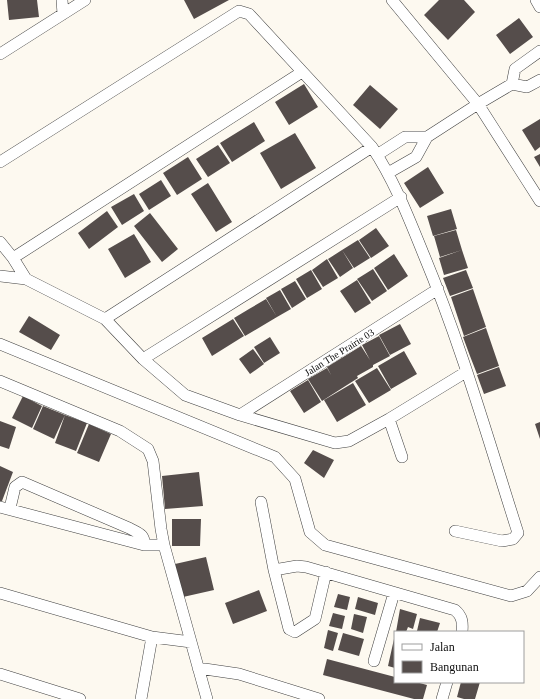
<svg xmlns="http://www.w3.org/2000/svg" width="540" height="699" font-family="Georgia,serif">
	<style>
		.building { fill: #554d4b }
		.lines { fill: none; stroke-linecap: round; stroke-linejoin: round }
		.street-casing { stroke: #404040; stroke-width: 12 }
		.street { stroke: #fff; stroke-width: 11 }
		.labels { text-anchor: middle; stroke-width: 4; stroke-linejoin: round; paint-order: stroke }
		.street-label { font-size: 10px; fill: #0d0d0d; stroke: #fff }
	</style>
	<rect width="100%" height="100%" fill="#fdf9f0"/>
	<!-- building -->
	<path class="building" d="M7 0H37L39 17 9 20Z
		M184 0H229L194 19Z
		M439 0H464L475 12 448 40 424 15Z
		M519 18 533 37 510 54 496 35Z
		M304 84 318 107 289 125 275 102Z
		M370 85 398 109 380 129 353 105Z
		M540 119V147L535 151 522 130Z
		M254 122 265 141 232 162 220 143Z
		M295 133 316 168 281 189 260 153Z
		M218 145 230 163 208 177 196 159Z
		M540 154V167L534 157Z
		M188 157 202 179 177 195 163 173Z
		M428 167 444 193 420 208 404 183Z
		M161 180 171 196 149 210 139 194Z
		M208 183 232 222 216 232 191 194Z
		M134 194 144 211 122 225 111 207Z
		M451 209 457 229 433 236 427 216Z
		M107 211 118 227 89 249 78 233Z
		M150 213 178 249 162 262 134 226Z
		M376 228 389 246 371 258 359 240Z
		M456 230 462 250 440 257 434 236Z
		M134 234 151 262 125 278 108 249Z
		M358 240 370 258 354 268 342 250Z
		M342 250 353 268 340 277 328 259Z
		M462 250 468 268 444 275 439 258Z
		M394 254 408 276 388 290 374 268Z
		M327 259 338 278 323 287 312 270Z
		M373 269 387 291 372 301 357 279Z
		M311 270 322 289 307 298 296 279Z
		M466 270 473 288 450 296 443 278Z
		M357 280 371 303 355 313 340 291Z
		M295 281 306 299 292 308 281 289Z
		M473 289 486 327 464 336 451 297Z
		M280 290 291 309 277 317 266 298Z
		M266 299 277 317 245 336 234 318 249 309 255 320 249 309Z
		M29 316 60 335 51 350 19 332Z
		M233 319 244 336 212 356 202 338Z
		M400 324 411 344 390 355 379 335Z
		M486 328 499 366 477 374 470 356 475 354 470 356 463 337Z
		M379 336 390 356 373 365V367L357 376 358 378 322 401 308 379 327 368 331 375 327 367 361 346 370 360 362 345Z
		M270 337 280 353 264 363 254 347Z
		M253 349 264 364 250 374 239 359Z
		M404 351 417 374 391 389 378 366Z
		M499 367 506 386 484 394 477 375Z
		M377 368 391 390 369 403 355 381Z
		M308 380 321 402 304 413 290 391Z
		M353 383 366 405 337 422 324 400Z
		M23 396 42 406 32 428 12 418Z
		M43 406 65 415 54 439 33 429Z
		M65 415 87 423 76 451 55 443Z
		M0 421 16 427 9 449 0 446Z
		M540 422V439L535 424Z
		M89 424 111 434 99 462 77 453Z
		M313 450 334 460 324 478 304 463Z
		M0 466 13 472 2 501H0Z
		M199 472 203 506 165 509 162 476Z
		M172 519H201L200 546H172Z
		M206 557 214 590 183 597 175 564Z
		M259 590 267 611 233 624 225 603Z
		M338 594 350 597 347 610 334 607Z
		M358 597 378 603 375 615 355 609Z
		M400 609 417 614 413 629 408 627 406 632H396Z
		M333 613 345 616 342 629 329 626Z
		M354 614 367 617 363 633 351 629Z
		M420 618 440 623 437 632 417 631Z
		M328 630 338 633 333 651 324 648Z
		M343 633 364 639 359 656 338 650Z
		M394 639H395V668L388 666Z
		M327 659 395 677V682H416L427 685 423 699H414L323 675Z
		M461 682H480L475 699H464L457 697Z"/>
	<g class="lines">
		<!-- street casing -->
		<g class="street-casing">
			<path id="street" d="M62 0 63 14
				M392 0 478 104 540 201
				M536 0 540 7
				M0 54 85 0
				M512 84 515 69 540 51
				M377 155 405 137H427
				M0 162 239 11 249 14 372 147C394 180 408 216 423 253 461 344 488 439 518 533L513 539 502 541 455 531
				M388 173 416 157 427 137 478 104 512 84 527 87 540 80
				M0 242 13 258 26 279 105 319 143 359 185 395 240 415 335 443 349 441 389 419 466 372
				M13 258 302 72
				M0 276 26 279
				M105 319 372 147
				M0 344 275 457 295 479 310 532 325 545 511 596 527 591 540 577
				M143 359 401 197
				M0 381 120 431 148 449 153 461 161 529 164 545 207 699
				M240 415 438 289
				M389 419 402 457
				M261 502 274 570 289 629 295 632 315 619 326 572
				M0 507 144 545H164
				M10 508 15 487 22 482 129 528C138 533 145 534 144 545
				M274 570 297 566 306 567 455 610C462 616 463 622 462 632
				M0 593 152 637 191 642
				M374 661 394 593
				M198 668 239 674 319 699
				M0 674 80 699
				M141 699 152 637
				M442 699 447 682"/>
		</g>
		<!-- street -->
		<use href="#street" class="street"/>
	</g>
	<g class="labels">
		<!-- street labels -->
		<g class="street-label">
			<text transform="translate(339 352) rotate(-32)" y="4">Jalan The Prairie 03</text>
		</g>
	</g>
	<!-- legend -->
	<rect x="394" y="631" width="130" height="52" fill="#ffffff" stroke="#9e9e9e"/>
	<rect x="402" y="644" width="20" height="6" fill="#ffffff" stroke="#9e9e9e"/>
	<text x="430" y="651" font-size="12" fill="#0d0d0d">Jalan</text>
	<rect x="402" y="661" width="20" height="12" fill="#554d4b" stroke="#9e9e9e"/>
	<text x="430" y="671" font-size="12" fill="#0d0d0d">Bangunan</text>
</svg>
